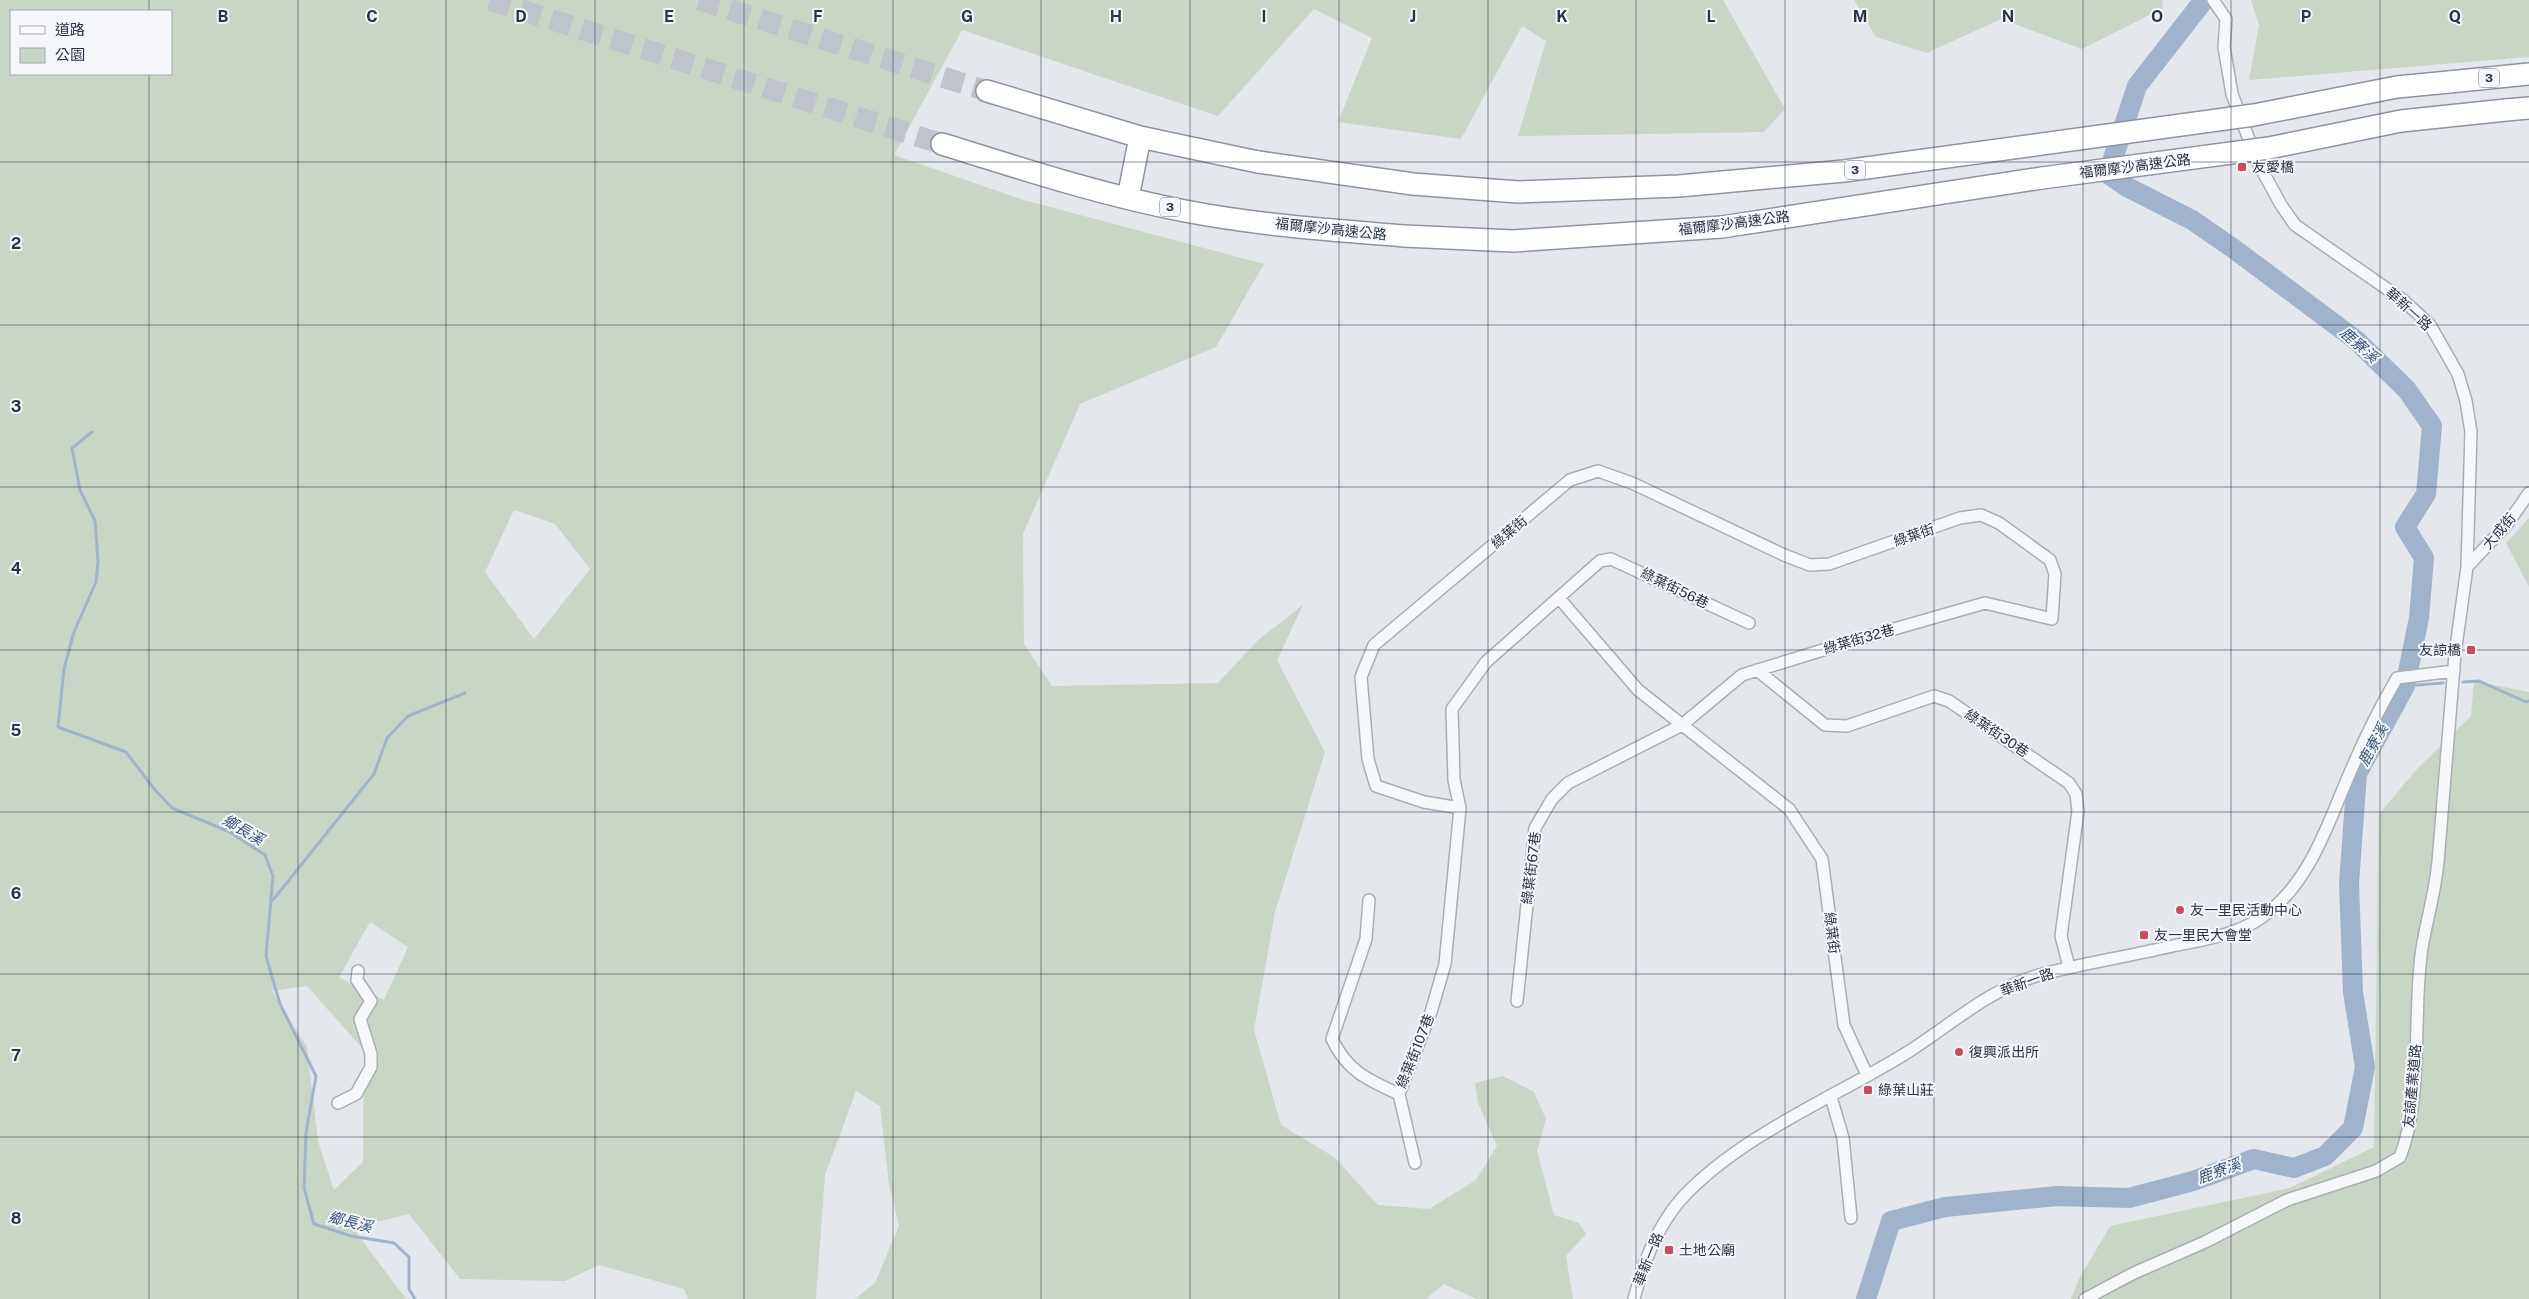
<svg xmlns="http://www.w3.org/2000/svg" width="2529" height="1299" font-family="'Public Sans','Noto Sans TC',sans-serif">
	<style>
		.green { fill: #c9d6c5; fill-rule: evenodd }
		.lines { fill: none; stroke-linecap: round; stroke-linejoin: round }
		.stream { stroke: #9fb4cc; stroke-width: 3 }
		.river { stroke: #9fb4cc; stroke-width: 20 }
		.motorway-tunnel { stroke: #bfc3cb; stroke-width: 21; stroke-dasharray: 21 11; stroke-linecap: butt }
		.minor-casing { stroke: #a9aeb7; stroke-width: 14 }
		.motorway-casing { stroke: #8b94a3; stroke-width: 24 }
		.minor { stroke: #f7f8fa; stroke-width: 11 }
		.motorway { stroke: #fff; stroke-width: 21 }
		.motorway-bridge-casing { stroke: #8b94a3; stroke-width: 24; stroke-linecap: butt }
		.motorway-bridge { stroke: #fff; stroke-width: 21 }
		.grid { fill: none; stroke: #2b3445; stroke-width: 1; stroke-opacity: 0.55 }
		.poi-dot { fill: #d1495b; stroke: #f4f6f9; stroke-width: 2 }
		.labels { text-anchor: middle; stroke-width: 4; stroke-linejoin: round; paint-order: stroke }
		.shield { fill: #f4f6f9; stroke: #676e7b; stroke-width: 1 }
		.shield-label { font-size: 12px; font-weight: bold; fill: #2b3445 }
		.street-label { font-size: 14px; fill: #2b3445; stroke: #f4f6f9 }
		.poi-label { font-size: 14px; fill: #2b3445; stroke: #f4f6f9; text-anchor: start }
		.water-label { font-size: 15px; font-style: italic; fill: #34527a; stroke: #f4f6f9 }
		.grid-label { font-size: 16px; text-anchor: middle; font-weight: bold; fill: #2b3445; stroke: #f4f6f9; stroke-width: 4; stroke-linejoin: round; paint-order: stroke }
	</style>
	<rect width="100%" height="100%" fill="#e4e7ec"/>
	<!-- green -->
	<path class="green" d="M0 0H1723L1785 109 1764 132 1518 136 1546 41 1522 26 1461 139 1338 122 1372 38 1314 9 1218 116 962 30 894 155 1024 200 1264 264 1216 347 1080 404 1023 534 1024 644 1052 686 1218 683 1258 640 1303 605 1277 660 1325 752 1275 912 1254 1030 1281 1125 1334 1157 1378 1205 1429 1209 1476 1180 1497 1146 1478 1103 1475 1083 1503 1076 1534 1092 1546 1119 1537 1151 1554 1215 1579 1223 1586 1234 1566 1256 1573 1299H1476L1444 1284 1426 1299H855L875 1283 899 1226 889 1185 880 1106 856 1091 825 1175 816 1299H688L684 1289 599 1265 565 1281 460 1279 409 1214 353 1228 406 1299H0ZM11 11H171V74H11ZM514 510 555 524 590 569 534 639 485 572ZM370 922 408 947 384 1000 339 977ZM307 986 364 1050 363 1162 334 1190 318 1141 307 1047 272 991Z
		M1854 0H2162L2163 8 2082 49 2001 19 1927 53 1876 37Z
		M2251 0H2529V57L2249 80 2259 25Z
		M2529 518V587L2506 543Z
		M2474 681 2529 692V1299H2071L2078 1281 2110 1226 2290 1188 2374 1147 2379 814 2416 770 2471 716Z"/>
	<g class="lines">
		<!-- stream -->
		<path class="stream" d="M92 432 72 448 80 490 95 521 98 561 96 582 74 632 64 669 58 727 126 752 155 790 172 808 230 832 265 855 273 876 266 956 280 1004 316 1076 306 1133 304 1188 314 1224 351 1236 394 1243 409 1257V1289L415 1299
			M2463 682 2479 681 2526 702 2529 701
			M2405 686 2443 683
			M273 900 374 774 387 738 408 716 465 693"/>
		<!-- river -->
		<path class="river" d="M1866 1299 1891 1221 1945 1207 2057 1196 2129 1198 2193 1181 2254 1159 2294 1168 2325 1156 2353 1128 2365 1067 2353 992 2349 883 2357 774 2405 686 2419 618 2424 558 2405 527 2426 494 2432 426 2407 390 2356 340 2234 249 2192 220 2127 187 2108 174 2137 86 2204 0"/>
		<!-- motorway-tunnel -->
		<path class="motorway-tunnel" d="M490 0 942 144
			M699 0 987 91"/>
		<!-- minor casing -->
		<g class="minor-casing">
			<path id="minor" d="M2467 567 2508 523 2529 493
				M1559 598 1638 690 1789 809 1822 859 1844 1025 1867 1075
				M1757 670 1825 725 1847 726 1934 696 1949 701 2069 783 2076 794 2078 811 2061 936 2069 967
				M1460 808 1424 802 1376 786 1368 759 1361 677 1374 645 1570 480 1598 471 1632 483 1784 555 1810 565 1829 564 1960 518 1981 515 1999 523 2050 560 2055 574 2052 619 1985 603 1852 641 1742 675 1682 725 1568 783 1552 799 1535 828 1517 1001
				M1369 900 1366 939 1332 1039C1347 1071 1368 1080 1399 1094
				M1399 1094 1431 1012 1445 964 1460 808 1454 780 1452 709 1486 662 1600 561 1611 559 1749 623
				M1399 1094 1415 1163
				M1831 1097 1843 1138 1851 1218
				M338 1103 356 1094 371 1067V1054L360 1019 371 1001 357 980 358 971
				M1634 1299C1643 1263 1658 1224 1684 1196 1744 1133 1836 1097 1908 1052 1952 1024 1988 990 2039 975 2084 963 2131 956 2177 945 2209 939 2245 933 2270 911 2310 878 2326 829 2346 782 2361 746 2377 712 2397 678L2454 671
				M2085 1299 2134 1273 2205 1242 2287 1200 2376 1171 2400 1157C2424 1096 2412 1014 2422 948 2427 919 2435 892 2438 862L2455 654 2467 567 2471 432 2466 401 2458 374 2430 325 2403 300 2295 225 2281 205 2257 161 2232 94 2224 47 2226 19 2213 0"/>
		</g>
		<!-- motorway casing -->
		<g class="motorway-casing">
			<path id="motorway" d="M2449 82 2529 74
				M987 91 1140 137 1258 162
				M2506 110 2529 108
				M942 144C1022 169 1102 195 1185 211 1257 225 1331 230 1404 236
				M1128 198 1140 137"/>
		</g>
		<!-- minor -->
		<use href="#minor" class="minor"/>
		<!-- motorway -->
		<use href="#motorway" class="motorway"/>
		<!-- motorway-bridge casing -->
		<g class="motorway-bridge-casing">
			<path id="motorway-bridge" d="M1258 162 1413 184 1518 192 1679 186 1844 171 2254 115 2397 87 2449 82
				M1404 236 1513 241 1722 227 2042 178 2269 148 2401 121 2506 110"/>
		</g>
		<!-- motorway-bridge -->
		<use href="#motorway-bridge" class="motorway-bridge"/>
	</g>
	<!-- grid -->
	<path class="grid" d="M149 0V11M298 0V1299M446 0V1299M595 0V1299M744 0V1299M893 0V1299M1041 0V1299M1190 0V1299M1339 0V1299M1488 0V1299M1636 0V1299M1785 0V1299M1934 0V1299M2083 0V1299M2231 0V1299M2380 0V1299M149 74V1299M0 162H2529M0 325H2529M0 487H2529M0 650H2529M0 812H2529M0 974H2529M0 1137H2529"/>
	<!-- markers -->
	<g class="poi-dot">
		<rect x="2237" y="162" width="10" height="10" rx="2.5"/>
		<rect x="2466" y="645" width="10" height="10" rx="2.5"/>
		<circle cx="2180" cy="910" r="5"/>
		<rect x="2139" y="930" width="10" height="10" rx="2.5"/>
		<circle cx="1959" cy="1052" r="5"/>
		<rect x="1863" y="1085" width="10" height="10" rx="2.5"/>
		<rect x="1664" y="1245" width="10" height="10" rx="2.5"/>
	</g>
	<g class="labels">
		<!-- shield labels -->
		<g class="shield">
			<rect x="2479" y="68.5" width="20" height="19" rx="4"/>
			<rect x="1845" y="160.5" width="20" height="19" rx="4"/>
			<rect x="1160" y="197.5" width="20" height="19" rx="4"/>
		</g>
		<g class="shield-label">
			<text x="2489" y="82">3</text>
			<text x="1855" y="174">3</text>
			<text x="1170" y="211">3</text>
		</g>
		<!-- street labels -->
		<g class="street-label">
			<text transform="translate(2135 166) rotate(-7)" y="5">福爾摩沙高速公路</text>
			<text transform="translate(1734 223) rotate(-7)" y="5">福爾摩沙高速公路</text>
			<text transform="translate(1331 229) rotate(6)" y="5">福爾摩沙高速公路</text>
			<text transform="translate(2409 309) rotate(42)" y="5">華新一路</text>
			<text transform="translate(2499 531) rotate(-49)" y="5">大成街</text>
			<text transform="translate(1509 532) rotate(-40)" y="5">綠葉街</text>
			<text transform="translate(1914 535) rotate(-19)" y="5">綠葉街</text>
			<text transform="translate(1675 588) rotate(26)" y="5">綠葉街56巷</text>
			<text transform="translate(1859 639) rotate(-16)" y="5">綠葉街32巷</text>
			<text transform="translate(1997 733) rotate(34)" y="5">綠葉街30巷</text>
			<text transform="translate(1531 868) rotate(-83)" y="5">綠葉街67巷</text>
			<text transform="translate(1832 933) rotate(83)" y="5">綠葉街</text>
			<text transform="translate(2027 982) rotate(-20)" y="5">華新一路</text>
			<text transform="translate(1415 1051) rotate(-68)" y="5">綠葉街107巷</text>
			<text transform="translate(2412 1086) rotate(-85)" y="5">友諒產業道路</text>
			<text transform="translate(1648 1259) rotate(-68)" y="5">華新一路</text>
		</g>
		<!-- poi labels -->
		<g class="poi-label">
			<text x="2252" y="172">友愛橋</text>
			<text x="2461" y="655" text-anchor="end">友諒橋</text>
			<text x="2190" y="915">友一里民活動中心</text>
			<text x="2154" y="940">友一里民大會堂</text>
			<text x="1969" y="1057">復興派出所</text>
			<text x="1878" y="1095">綠葉山莊</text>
			<text x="1679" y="1255">土地公廟</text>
		</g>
		<!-- water labels -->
		<g class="water-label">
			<text transform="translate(2359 345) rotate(41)" y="5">鹿寮溪</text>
			<text transform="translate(2373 745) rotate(-62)" y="5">鹿寮溪</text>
			<text transform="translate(243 830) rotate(30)" y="5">鄉長溪</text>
			<text transform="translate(2219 1171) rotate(-20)" y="5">鹿寮溪</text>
			<text transform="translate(350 1222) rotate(14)" y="5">鄉長溪</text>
		</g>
	</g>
	<g class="grid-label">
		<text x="223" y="22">B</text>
		<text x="372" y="22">C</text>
		<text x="521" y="22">D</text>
		<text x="669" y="22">E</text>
		<text x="818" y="22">F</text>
		<text x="967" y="22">G</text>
		<text x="1116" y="22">H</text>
		<text x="1264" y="22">I</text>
		<text x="1413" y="22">J</text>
		<text x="1562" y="22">K</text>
		<text x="1711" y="22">L</text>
		<text x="1860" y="22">M</text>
		<text x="2008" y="22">N</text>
		<text x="2157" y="22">O</text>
		<text x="2306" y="22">P</text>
		<text x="2455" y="22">Q</text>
		<text x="16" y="249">2</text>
		<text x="16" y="412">3</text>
		<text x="16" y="574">4</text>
		<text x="16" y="736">5</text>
		<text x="16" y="899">6</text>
		<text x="16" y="1061">7</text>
		<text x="16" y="1224">8</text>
	</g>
	<!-- legend -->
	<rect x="10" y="10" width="162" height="65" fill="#f4f6f9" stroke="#a4a8b1"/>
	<rect x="20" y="26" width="25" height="8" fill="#f7f8fa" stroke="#a4a8b1"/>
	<text x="55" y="35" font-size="15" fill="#2b3445">道路</text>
	<rect x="20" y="48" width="25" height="15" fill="#c9d6c5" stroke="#a4a8b1"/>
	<text x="55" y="60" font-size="15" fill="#2b3445">公園</text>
</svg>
